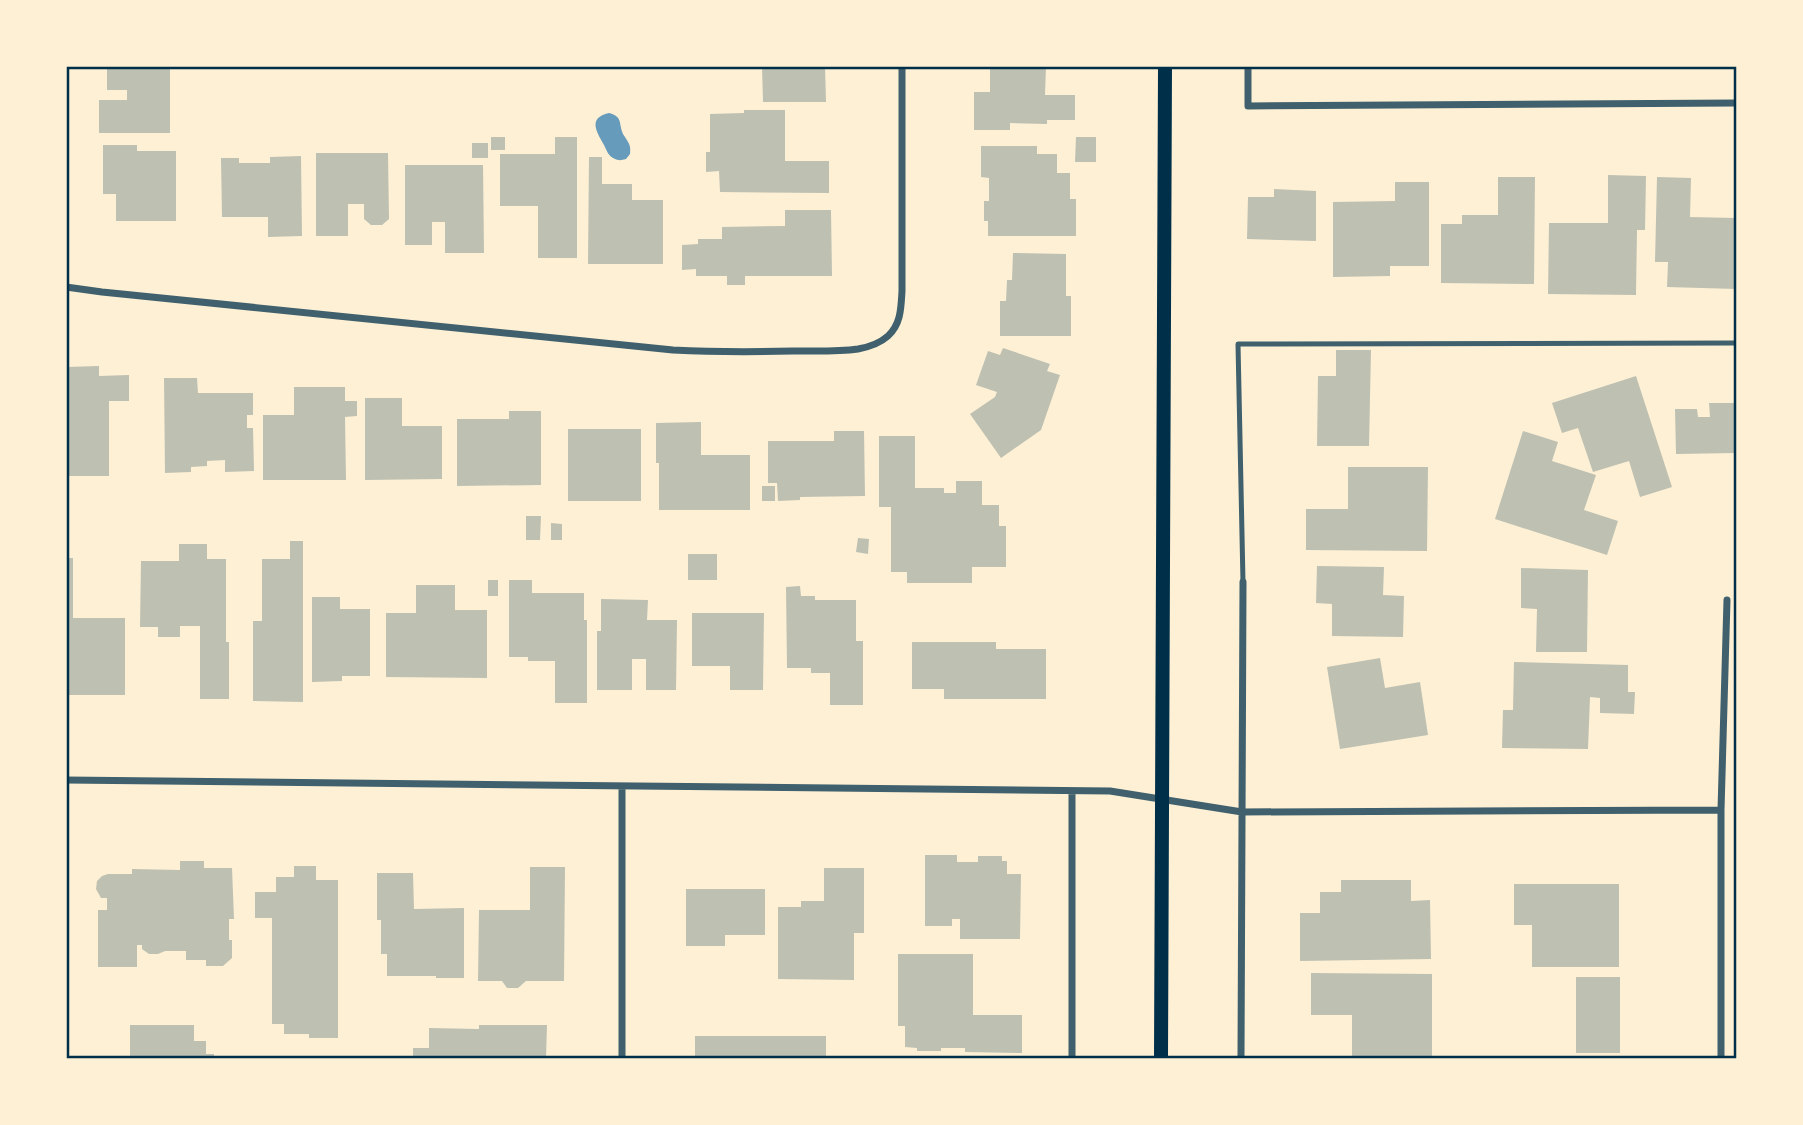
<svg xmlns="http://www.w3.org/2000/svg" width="1803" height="1125" font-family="Figtree,sans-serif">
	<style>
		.water { fill: #669bbc }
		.building { fill: #bec0b2 }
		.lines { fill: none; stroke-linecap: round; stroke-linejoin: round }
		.service { stroke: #3f606c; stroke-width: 5 }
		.minor { stroke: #3f606c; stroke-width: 7 }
		.secondary { stroke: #003049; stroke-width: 14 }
		.neatline { fill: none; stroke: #003049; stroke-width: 2.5 }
	</style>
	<rect width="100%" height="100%" fill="#fdf0d5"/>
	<!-- water -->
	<path class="water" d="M609 113C625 117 617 126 625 137 629 144 631 145 630 154L626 159C621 160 620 161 615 159 608 156 607 151 604 145 597 132 587 118 609 113Z"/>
	<!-- building -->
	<path class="building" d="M107 66H170V133H99V100H127V90H107Z
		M762 66H825L826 102H763Z
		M990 66H1046L1045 95H1075V120H1047V124L1010 123V130H974V92H990Z
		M744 110H785V161H829V193L720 192 719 171 706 172V152H710V114L744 113Z
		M491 137H505V150H491Z
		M555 137H577V258H538V206H500V154H555Z
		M1076 137H1096V162H1075Z
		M472 143H488V158H472Z
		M103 145H137V151H176V221H116V194H103Z
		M981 146H1037V154H1057V173H1070V199H1076V236H988V221H984V201H989V178L981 177Z
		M316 153H388L389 219 382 225H371L364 219V204H348V236H316Z
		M301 156 302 236 268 237V217H222L221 158H239V163H270V157Z
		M589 157H602V184H632V200H663V264H588Z
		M405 165H483L484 253H445V222H432V245H405Z
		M1608 175 1646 176 1645 230H1637L1636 295 1548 294 1549 223H1608Z
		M1498 177H1535L1534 284 1441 283V224H1462V215H1498Z
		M1657 177 1691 178 1690 217 1736 218V289L1667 287 1668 262H1655Z
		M1395 182H1429V266H1390V276L1333 277V202L1395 201Z
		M1274 189 1316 191V241L1247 239 1248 197H1274Z
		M785 210H831L832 276H745V285H727V276H696V269L682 270V245L698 244V239H722V227L785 226Z
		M1013 253 1066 254V296H1071V336H1000V301H1006L1007 280H1012Z
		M1003 348 1050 364 1047 371 1060 375 1041 430 1001 458 970 414 995 397 997 392 976 385 988 351 1000 355Z
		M1336 350H1371L1369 446H1317L1318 376H1336Z
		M99 366V376L129 375V401H109V476H66V367Z
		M1636 376 1672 487 1640 497 1629 461 1593 472 1578 428 1562 433 1552 403Z
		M164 378H197L198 393H253V415H247V428H253L254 471 225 472V460L207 461V466L191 467V472L165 473Z
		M294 387H345V401H357V416L345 417 346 480H263V415H294Z
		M365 398H402V426H442V479L365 480Z
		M1709 403H1736V453L1676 454 1675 409H1697L1698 417H1710Z
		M509 411H541V485L457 486V419H509Z
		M701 422V455H750V510H659V463H656V423Z
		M568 429H641V501H568Z
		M834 431H864L865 496 800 497V500L778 501 777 483H768V441H834Z
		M1523 431 1558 442 1552 461 1596 475 1584 510 1618 521 1607 555 1495 519Z
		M879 436H915V488H944V493H956V481H982V505H999V526H1006V567H972V583H907V572H891V507H879Z
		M1348 467H1428L1427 551 1306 550V509H1348Z
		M762 486H775V501H762Z
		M526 516H541L540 540H526Z
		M551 523 562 524V540H551Z
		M858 538 869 539 868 554 856 552Z
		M290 541H303V702L253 701V621H262V559H290Z
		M179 544H207V559H226V642H229V699H200V626H180V637H158V627H140L141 561H179Z
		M688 554H717V580H688Z
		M66 558H73V618H125V695H66Z
		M1317 566 1384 567 1383 595 1404 596 1403 637 1332 636V604L1316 603Z
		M1521 568 1588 570 1587 652H1536L1537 609 1521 608Z
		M488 580H498V596H488Z
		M509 580H532V593H584V620H587V703H555V661H528V657H509Z
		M416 585H455V610H487V678L386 677V613H416Z
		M800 586 801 596H815V600H856V641H863V705H830V673H811V668H787L786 587Z
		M312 597H340V609H370V676H342V681L312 682Z
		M601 599 648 600 647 620H677L676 690H646V659H632V690H597V631H601Z
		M692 613H764L763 690H730V666H692Z
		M912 642H996V649H1046V699H944V689H912Z
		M1380 658 1385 688 1420 682 1428 735 1340 749 1327 667Z
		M1514 662 1628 665V692H1635L1634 714 1600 713V698L1590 697 1588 749 1502 748 1503 710H1513Z
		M925 855H957V862H978V856H1002V861H1007V874H1021L1020 939H960V919H952V926H925Z
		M180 861H204V868H232L234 919H229V940H232V958L223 966H206V960H186V951H165L158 954H149L142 949V945H137V967H98V910H107V898H101L96 889 97 881 102 876 108 874H132V869L180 870Z
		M294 866H316V880H338V1038H309V1034H284V1024H272V918H255V892H276V877H294Z
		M530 867H565L564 981H526L518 988H507L502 981H478L479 910H530Z
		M824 868H864V933H854V980L778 979V907H801V901H824Z
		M377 873H413L414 909 464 908V978H436V976H387V954H381V920H377Z
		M1341 880H1411V901L1430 900 1431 959 1300 961V913H1320V892H1341Z
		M1514 884H1619V967H1532V925H1514Z
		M686 889H765V935H725V946H686Z
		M898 954H973V1015H1022V1053L965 1052V1048H941V1051H917V1048L905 1047V1026H898Z
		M1311 973 1432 974V1057H1352V1015H1311Z
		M1576 977H1620V1053H1576Z
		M130 1025H194V1041H206V1054H214V1058H130Z
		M479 1025H547L546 1058H413V1048H429V1028L479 1029Z
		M695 1036H826V1058H695Z"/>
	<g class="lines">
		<!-- service -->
		<path class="service" d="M1243 582 1238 344 1736 343"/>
		<!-- minor -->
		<path class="minor" d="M1248 66V106L1736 103
			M66 287 102 292 673 350C713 352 752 352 793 351 814 351 837 352 858 349 869 347 879 344 888 336 901 324 901 308 902 291V66
			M66 780 1110 791 1242 812 1721 810
			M622 786V1058
			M1072 791V1058
			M1241 1058 1243 582
			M1721 1058V810L1727 600"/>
		<!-- secondary -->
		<path class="secondary" d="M1161 1058 1165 66"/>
	</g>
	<!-- border -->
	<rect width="1803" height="1125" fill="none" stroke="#fdf0d5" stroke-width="136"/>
	<rect x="68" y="68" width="1667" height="989" class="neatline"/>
</svg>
